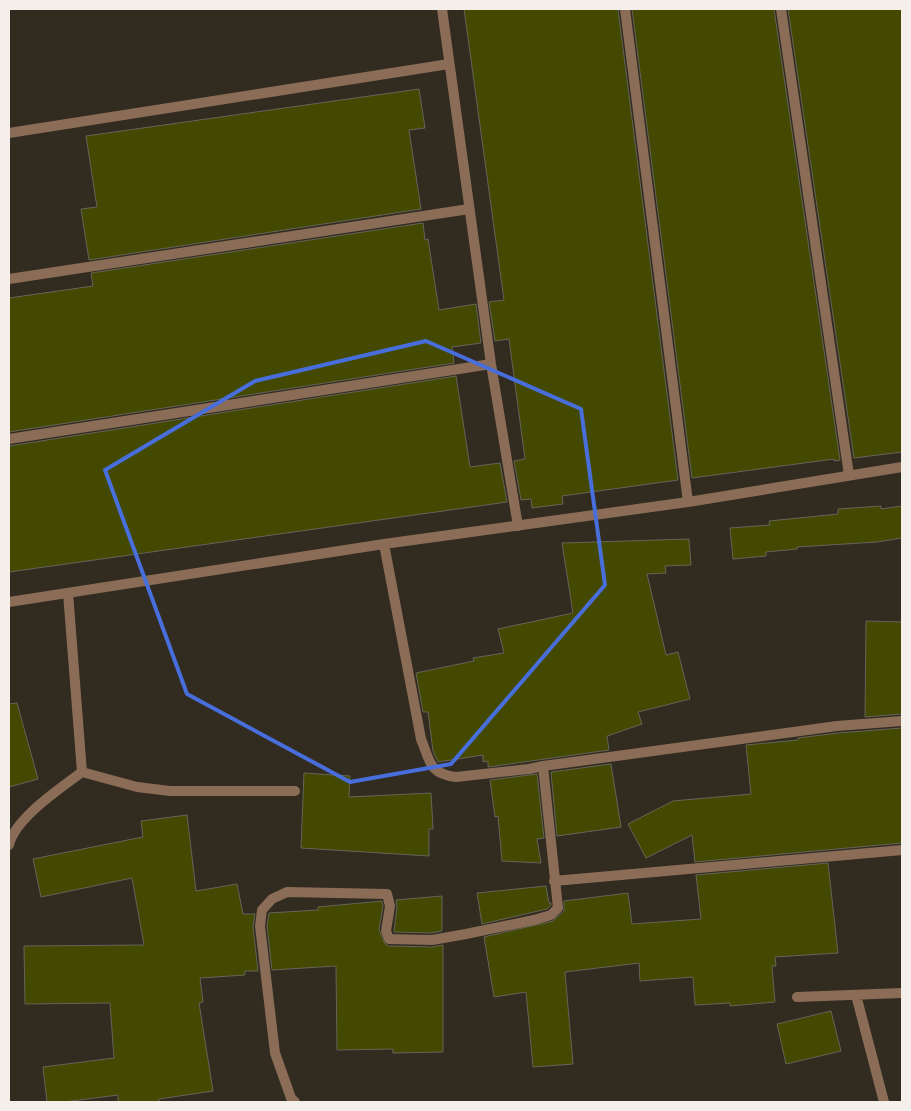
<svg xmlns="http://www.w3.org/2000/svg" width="911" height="1111" font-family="'Noto Sans',sans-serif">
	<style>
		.building { fill: #434900; stroke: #636658 }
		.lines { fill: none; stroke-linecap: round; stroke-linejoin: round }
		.street { stroke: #8b6c57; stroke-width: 10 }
		.marked { fill: none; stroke: #486edb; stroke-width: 4; stroke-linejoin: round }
	</style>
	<rect width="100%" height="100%" fill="#312b20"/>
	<!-- building -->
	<path class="building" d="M464 9H618L678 480 562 496 563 504 532 508 531 499 521 500 514 461 525 459 509 339 495 341 489 302 504 300Z
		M632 9H774L840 460 834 461V459L692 478Z
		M788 9H902V452L854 458Z
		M419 89 425 128 409 130 421 209 89 260 81 209 97 207 86 136Z
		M423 223 425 240 428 239 439 310 476 304 481 343 452 347 454 363 9 432V298L93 286 91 273Z
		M456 376 470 467 500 463 507 502 9 572V446Z
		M881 506V509L902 506V538L877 542 797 547V549L766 552V556L733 559 730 528 770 525 769 521 838 514V509Z
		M689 539 691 565 665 566 666 573 647 574 666 655 678 652 690 699 638 712 642 724 607 736 609 750 488 767V761L483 762V755L438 762 433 751 428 712H423L416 673 474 661 473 658 504 653 498 629 573 613 562 543Z
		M866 621 902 622V714L865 717Z
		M17 703 38 779 9 787V704Z
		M902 728V843L695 862 692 835 646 858 628 824 673 801 751 794 746 745 798 740V738L838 733Z
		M611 764 621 827 557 836 551 772Z
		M304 773 350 776 349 797 431 793 433 829H429V856L301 848Z
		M537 774 544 838 537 839 541 863 502 861 498 816 495 817 490 780Z
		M187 815 196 891 237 884 243 914H255L253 927 258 971H245V975L200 978 203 1002 199 1003 213 1091 159 1099V1102H118V1095L64 1102H47L43 1067 114 1058 110 1003 25 1004 24 946 144 945 132 878 41 897 33 859 143 837 141 821Z
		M828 863 838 953 775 957 776 966H772L775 1002 730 1006V1003L695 1005 693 977 640 981 639 963 565 972 573 1064 533 1067 526 992 494 997 484 937 553 921 564 911V901L628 893 632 924 701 919 696 875Z
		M546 886 549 903H551V905L547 909 482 924 477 893Z
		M442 896V931L431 933 394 932 397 907 396 900Z
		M382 901 383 906 379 930 385 944 389 946 432 947 443 945V1052L393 1053V1049L337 1050 336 966 272 970 267 926 269 913 318 910V907Z
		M831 1011 841 1051 786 1064 777 1024Z"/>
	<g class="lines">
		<!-- street -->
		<path class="street" d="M442 9 491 364 518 526
			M625 9 688 502
			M781 9 849 475
			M9 133 449 64
			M9 279 469 209
			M9 439 491 364
			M384 544 421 739C430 761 429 774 456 777L529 769 543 766 837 726 902 721
			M9 602 384 544 688 502 902 467
			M82 772 137 787 170 791H295
			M9 845C15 818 61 788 82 772L68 593
			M554 881 902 850
			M856 995 884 1102
			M797 997 902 993
			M295 1102 291 1098 275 1053 260 926 262 910 272 899 287 892 387 894 390 906 386 931 389 939 432 940 466 934 534 920 551 915 558 908 543 766"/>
	</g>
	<!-- marked area -->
	<path class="marked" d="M426 341 581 409 605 585 451 764 350 782 187 694 105 470 255 381Z"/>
	<!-- border -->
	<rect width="911" height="1111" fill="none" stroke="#f4f0e9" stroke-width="20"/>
</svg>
